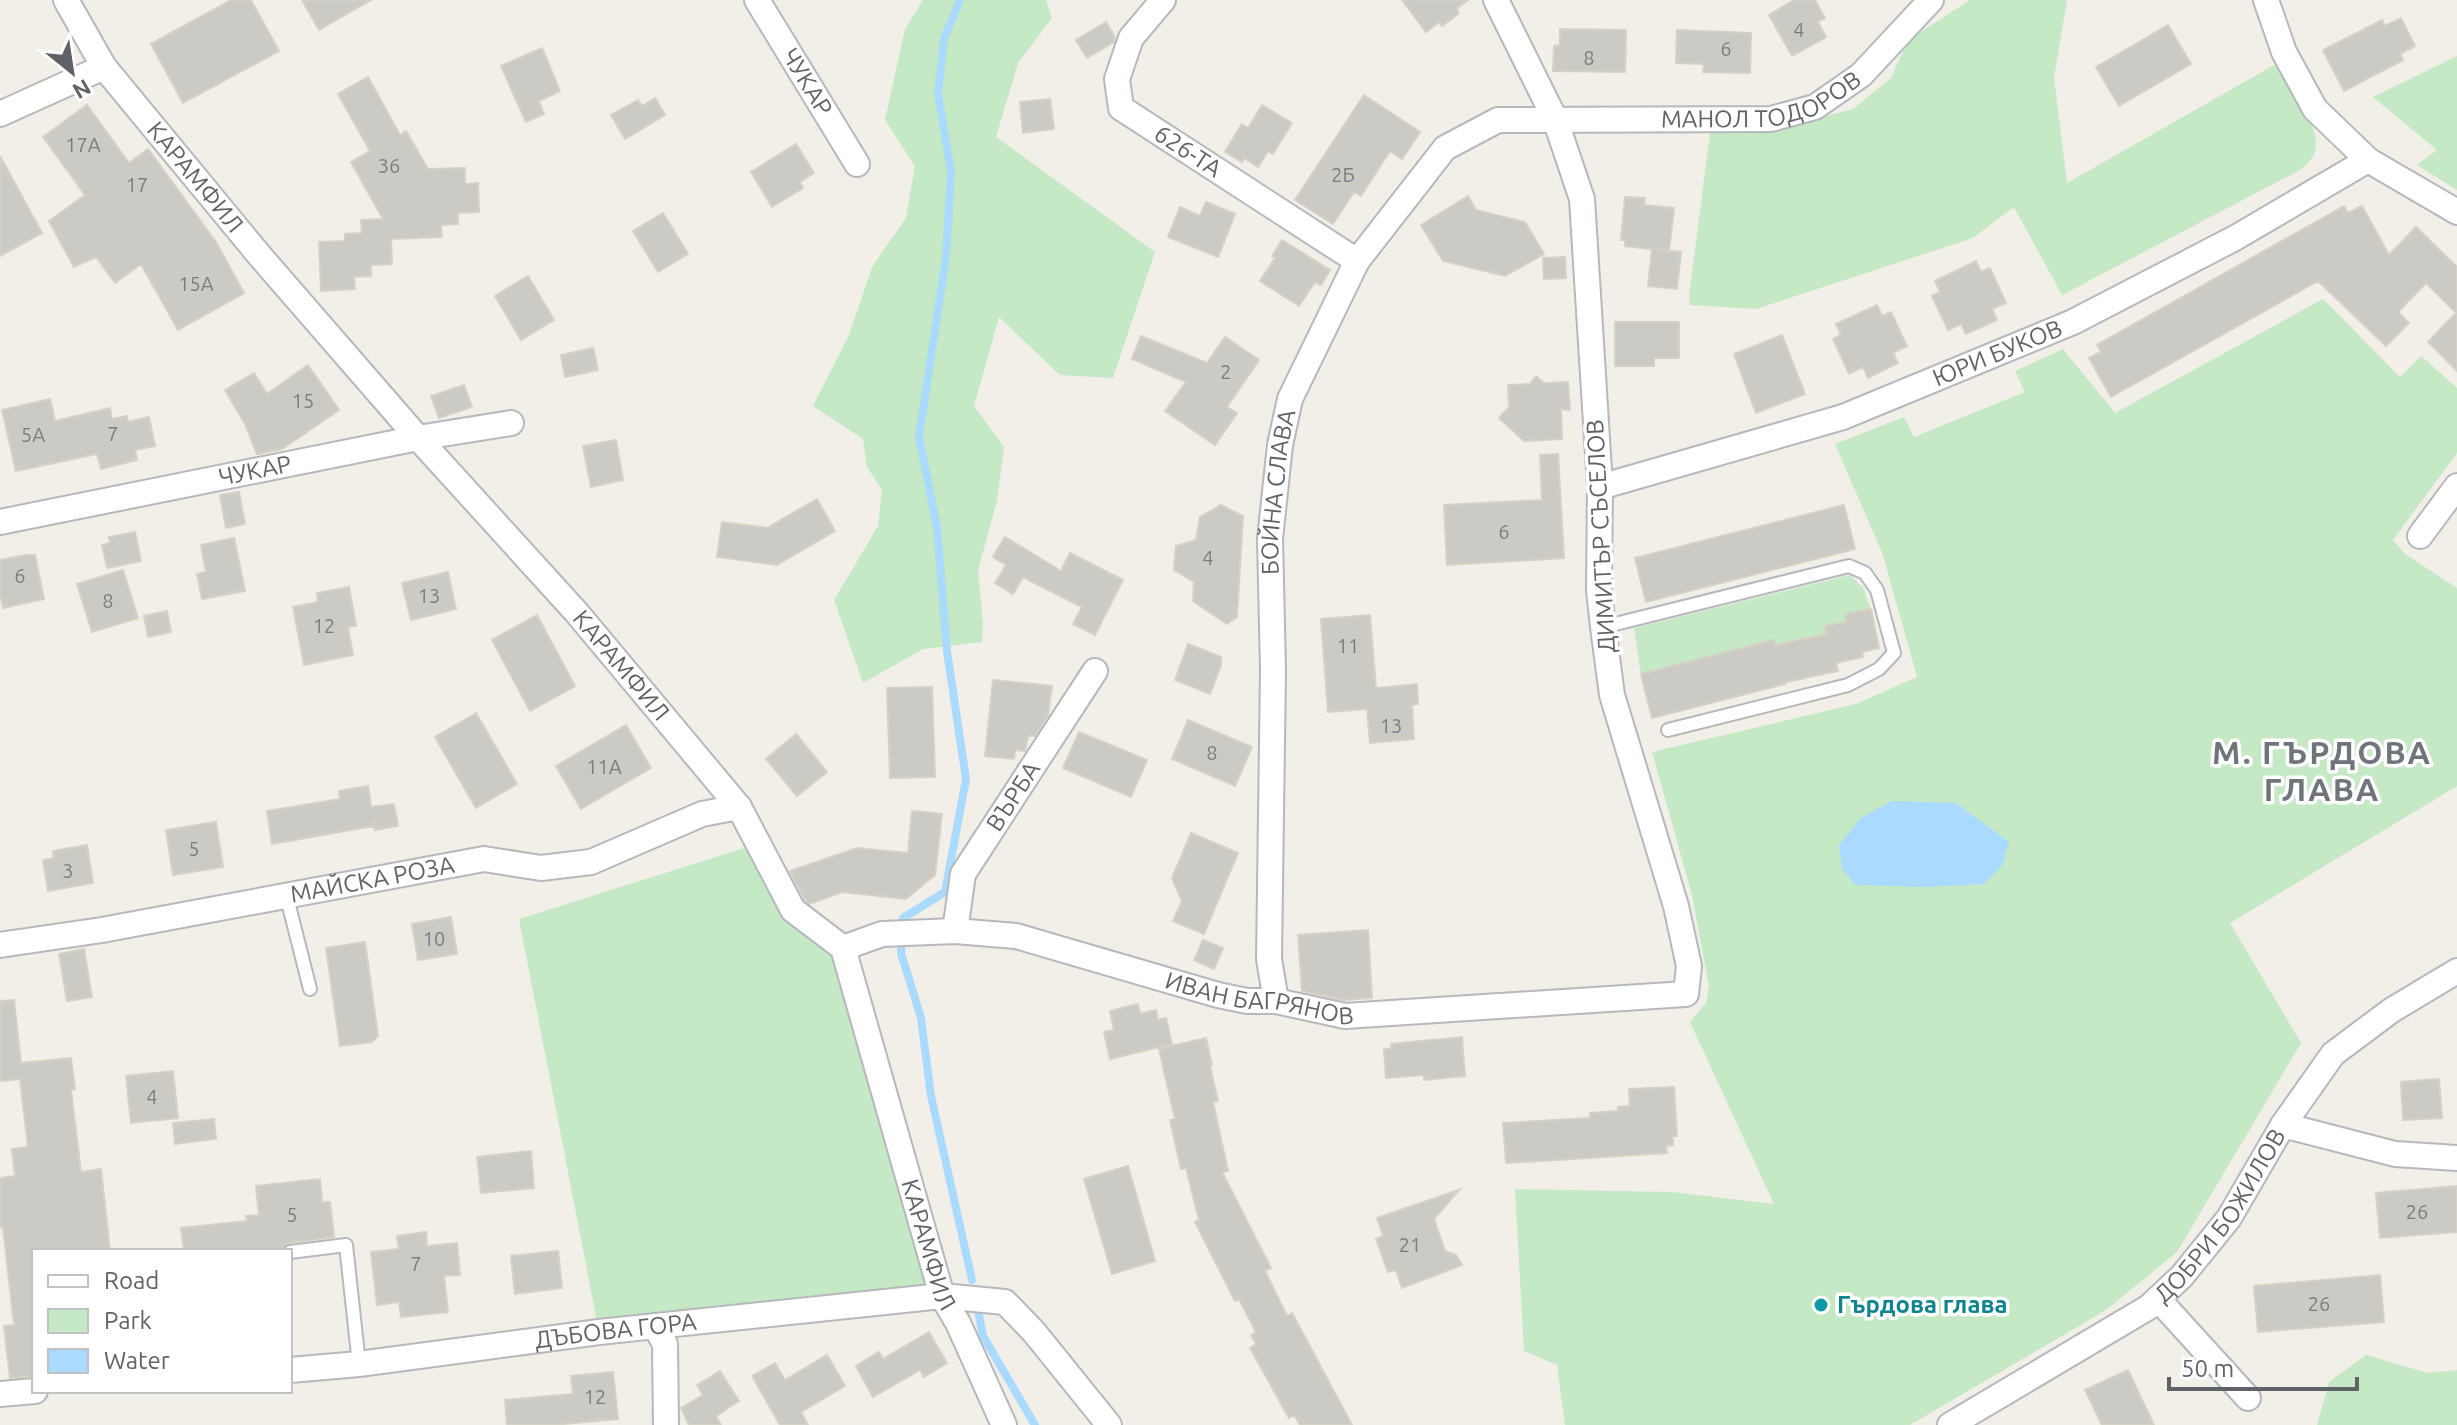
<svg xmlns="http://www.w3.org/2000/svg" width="2457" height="1425" font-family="Ubuntu,sans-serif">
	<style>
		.green { fill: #c5e8c5 }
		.water { fill: #aadaff }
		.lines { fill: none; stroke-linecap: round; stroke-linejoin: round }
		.stream { stroke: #aadaff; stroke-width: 8 }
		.building { fill: #cccac5; stroke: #d6d1c6; stroke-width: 2 }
		.lane-casing { stroke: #b5b8bc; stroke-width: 16 }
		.street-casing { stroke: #b5b8bc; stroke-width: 28 }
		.lane { stroke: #fff; stroke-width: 12 }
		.street { stroke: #fff; stroke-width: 24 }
		.culture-dot { fill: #0f9aa8; stroke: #fff; stroke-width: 3 }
		.labels { text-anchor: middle; stroke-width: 7; stroke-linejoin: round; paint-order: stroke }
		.number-label { font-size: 20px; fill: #7a7d7f }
		.street-label { font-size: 24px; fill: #5f6368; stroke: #fff }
		.culture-label { font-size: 24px; font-weight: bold; fill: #0d838f; stroke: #fff; text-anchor: start }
		.district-label { font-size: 32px; font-weight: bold; letter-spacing: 2px; fill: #70757a; stroke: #fff }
	</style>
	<rect width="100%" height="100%" fill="#f1efe8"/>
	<!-- green -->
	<path class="green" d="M923 0H1046L1052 18 1018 63 996 137 1155 252 1113 378 1060 375 999 317 974 406 1004 447 997 501 978 570 983 623 982 642 923 649 863 683 834 600 878 526 882 490 867 467 863 439 813 406 849 335 872 267 906 218 915 166 885 120 905 29Z
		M1970 0H2067L2054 77 2067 183 2276 64C2289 86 2327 131 2313 156 2311 161 2304 166 2300 170L2062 295 2014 207 1973 238 1756 309 1690 305 1689 296 1711 126H1787L1853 109 1891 78 1908 40Z
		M2457 56V190L2417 165 2437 150 2373 97Z
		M2323 299 2400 377 2421 356 2457 388V453L2393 540 2405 554 2457 588V786L2230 923 2301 1043 2177 1252 2106 1310 1910 1425H1565L1557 1365 1524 1351 1515 1189 1671 1192 1774 1204 1690 1022 1706 1003 1709 987 1692 895 1652 752 1856 704 1917 677 1883 555 1835 444 1904 417 1914 437 2025 392 2015 371 2063 349 2115 413Z
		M1850 575 1863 588 1871 609 1845 614 1846 622 1824 626 1827 634 1809 638 1816 676 1785 684 1774 640 1724 652 1735 697 1702 705 1691 661 1641 674 1634 628Z
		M757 844 793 910 843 948 942 1296 599 1332 519 919Z
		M2366 1355 2428 1373 2457 1370V1425H2317L2329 1382Z"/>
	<!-- water -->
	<path class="water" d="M1892 801 1956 803 2009 842 2003 864 1984 884 1926 887 1855 885 1842 869 1839 845 1861 818Z"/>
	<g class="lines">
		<!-- stream -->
		<path class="stream" d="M960 0 944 39 938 94 951 171 946 257 919 437 937 527 947 651 966 779 945 892 903 918 901 953 921 1018 931 1096 972 1280
			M978 1310 983 1336 1035 1425"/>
	</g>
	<!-- building -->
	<path class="building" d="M231 0H251L279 51 183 103 151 44Z
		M302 0H371L319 30Z
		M1402 0H1468L1456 9 1459 13 1442 26 1439 22 1426 32Z
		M1794 0H1815L1825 18 1818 22 1826 37 1792 56 1769 15Z
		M2401 18 2415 46 2400 54 2403 60 2344 91 2323 50 2382 20 2385 26Z
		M1106 22 1115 37 1114 42 1087 58 1076 40Z
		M2168 25 2191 64 2119 106 2096 67Z
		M1560 29 1626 30 1625 72 1553 71 1554 46 1560 45Z
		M1677 30 1751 33 1750 73 1703 72 1704 64 1676 63Z
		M542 48 560 91 539 101 544 114 526 122 501 66Z
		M368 77 400 135 406 131 428 169 465 168V184L478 183 479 212 458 213V224L441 225 442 237 391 239 392 264 371 265V276L354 277 355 289 321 291 319 242 345 241V234L362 233 361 220 383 219 351 162 370 151 338 94Z
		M1364 95 1420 132 1402 159 1390 151 1361 196 1354 192 1333 224 1295 200Z
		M655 98 665 115 625 139 611 115 638 100 642 106Z
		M1050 99 1054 129 1023 133 1020 102Z
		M87 105 129 163 148 149 216 242 244 293 178 330 141 264 115 283 96 257 74 267 49 221 85 195 43 137Z
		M1262 105 1292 123 1273 154 1268 151 1258 167 1244 158 1242 162 1225 152 1242 124 1248 128Z
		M796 144 814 173 800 182 803 188 772 207 751 172Z
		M0 156 42 233 0 256Z
		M1468 196 1476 210 1525 222 1544 254 1505 276 1443 261 1421 225Z
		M1625 197 1645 198 1644 205 1674 208 1669 251 1625 246V240H1621Z
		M1206 202 1235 214 1218 257 1168 237 1180 207 1200 216Z
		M2344 206 2348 213 2362 206 2389 255 2416 227 2457 267V371L2428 342 2456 313 2426 283 2398 312 2409 323 2386 346 2318 281 2111 397 2089 358 2101 352 2097 345Z
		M663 213 688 254 658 272 633 231Z
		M1282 240 1330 270 1321 285 1315 282 1299 306 1260 281 1275 258 1272 256Z
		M1652 249 1681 252 1677 289 1648 286Z
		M1565 257 1566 278 1544 279 1543 258Z
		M1976 261 1981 272 1990 268 2006 303 1992 309 1997 320 1966 334 1961 324 1948 330 1932 296 1940 292 1935 281Z
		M528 276 554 320 521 340 495 296Z
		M1877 305 1882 316 1891 312 1907 346 1893 353 1898 363 1868 378 1863 367 1849 374 1833 339 1841 335 1836 324Z
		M1615 322H1679V358H1654V366H1615Z
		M1782 335 1805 394 1756 413 1734 354Z
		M1141 336 1207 363 1225 337 1259 360 1227 407 1237 413 1215 445 1165 411 1186 382 1132 359Z
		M593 348 598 370 565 377 561 355Z
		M308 365 339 410 282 449 257 454 245 424 225 390 254 373 267 394Z
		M1536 376 1544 383 1568 382 1570 410 1561 409 1562 439 1524 441 1499 418 1509 407 1508 385 1530 384Z
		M464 385 472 407 439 418 431 396Z
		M50 399 55 421 110 408 112 419 127 416 128 422 149 417 155 446 135 450 137 460 101 469 97 454 16 471 2 410Z
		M616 440 623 480 591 487 583 446Z
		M1558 454 1564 558 1447 565 1444 505 1542 500 1540 455Z
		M239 492 245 524 226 528 220 495Z
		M817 499 835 531 777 565 717 557 722 522 767 528Z
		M1221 505 1243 516 1237 617 1227 624 1193 601 1194 582 1174 570 1176 546 1196 540 1200 517Z
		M1844 505 1855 549 1646 602 1635 558Z
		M135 532 141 561 107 568 102 545 110 543 109 537Z
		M1005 537 1061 571 1070 553 1123 580 1095 635 1073 624 1082 607 1023 577 1013 594 995 583 1006 565 993 557Z
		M234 538 245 591 202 599 197 574 206 572 201 545Z
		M26 555H35L44 599 3 608 0 594V560Z
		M123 570 138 618 92 632 77 584Z
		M448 572 456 609 411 620 402 583Z
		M349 587 356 626 348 627 353 655 304 665 293 607 318 602 317 593Z
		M1871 609 1879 648 1862 652 1863 657 1836 663 1838 671 1785 682V684L1652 718 1641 674 1774 640 1775 645 1827 634 1824 626 1846 622 1845 614Z
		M167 611 171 632 148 637 144 616Z
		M537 615 575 686 530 711 492 640Z
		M1370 615 1376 688 1417 684 1418 704 1412 705 1414 739 1370 743 1367 709 1328 712 1321 619Z
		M1188 644 1221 657V665L1210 694 1175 680Z
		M993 680 1052 686 1048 715 1035 736H1028L1025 751 1015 750 1014 759 985 756Z
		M932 687 935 777 890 778 887 688Z
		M476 713 517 784 476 808 435 737Z
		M1188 720 1252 747 1235 786 1172 759Z
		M626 725 651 768 581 809 556 766Z
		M1079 732 1147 760 1131 797 1063 768Z
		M796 734 827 772 797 796 766 759Z
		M368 786 371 807 394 804 398 826 375 830 373 818 374 826 272 844 267 811 340 799 339 791Z
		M912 811 942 814 935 875 906 899 842 892 809 904 805 900 790 871 857 848 908 853Z
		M216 822 223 867 173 875 166 830Z
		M1191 833 1238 853 1204 934 1173 921 1182 901 1172 878Z
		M87 845 93 883 48 891 43 860 54 858 53 851Z
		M451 917 457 954 418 960 412 924Z
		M1368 930 1372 998 1343 1000 1302 991 1298 935Z
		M1203 940 1223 948 1214 969 1194 960Z
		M365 942 378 1036 372 1042 340 1046 326 948Z
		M84 949 92 997 67 1001 59 954Z
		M14 1000 21 1063 71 1058 75 1089 71 1090 81 1172 101 1169 110 1251H34V1376L10 1378 4 1326 14 1325 3 1227H0V1178L15 1176 12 1149 28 1147 20 1079 0 1081V1001Z
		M1138 1004 1140 1014 1156 1010 1158 1020 1166 1018 1172 1044 1110 1059 1104 1032 1114 1030 1110 1011Z
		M1462 1037 1465 1076 1424 1080V1075L1386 1078 1384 1049H1391V1044Z
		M1206 1038 1212 1065 1210 1066 1218 1101 1213 1102 1228 1171 1222 1172 1271 1268 1265 1271 1287 1316 1292 1313 1352 1425H1300L1294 1415 1289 1418 1250 1348 1256 1344 1251 1335 1256 1332 1239 1299 1235 1301 1195 1222 1199 1220 1186 1168 1181 1169 1170 1120 1175 1119 1159 1049Z
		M173 1071 178 1118 131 1123 126 1076Z
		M2439 1079 2442 1118 2403 1120 2401 1082Z
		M1674 1087 1677 1136H1673V1145L1666 1146 1667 1153 1506 1163 1503 1123 1590 1118V1113L1618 1111V1107L1630 1106 1629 1089Z
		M214 1119 216 1139 175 1144 173 1123Z
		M531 1151 534 1188 481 1193 477 1157Z
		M1128 1166 1155 1261 1112 1274 1084 1179Z
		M320 1179 322 1202H330L334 1237 289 1243 282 1249 261 1251H184L181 1228 247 1221 246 1216 259 1215 256 1186Z
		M2457 1186V1232L2380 1238 2376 1193Z
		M1459 1190 1434 1219 1445 1251 1456 1255 1462 1265 1402 1288 1396 1270 1388 1272 1376 1239 1383 1236 1377 1218Z
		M426 1232 427 1246 457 1243 460 1275 444 1276 448 1312 401 1317 399 1302 377 1305 371 1252 399 1249 397 1236Z
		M558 1251 562 1288 515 1294 511 1256Z
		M2380 1275 2384 1322 2258 1332 2254 1286Z
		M929 1332 947 1363 924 1377 920 1370 873 1397 856 1366 879 1352 883 1359Z
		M827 1355 845 1386 801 1412 808 1425H780L752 1376 775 1363 785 1380Z
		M2128 1370 2154 1425H2102L2085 1390Z
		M720 1371 739 1401 716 1416 721 1425H689L681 1408 703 1395 697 1385Z
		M613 1372 618 1419 553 1425H507L505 1400 573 1394 571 1376Z"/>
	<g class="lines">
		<!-- lane casing -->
		<g class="lane-casing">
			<path id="lane" d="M1603 627 1849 566 1865 573 1877 590 1894 653 1879 669 1848 685 1668 730
				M286 894 310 989
				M290 1252 346 1245 359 1364"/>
		</g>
		<!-- street casing -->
		<g class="street-casing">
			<g id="street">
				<path id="s1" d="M66 0 104 67 260 256 418 438 577 613 739 807 793 910 843 948 942 1296 958 1323 1004 1425"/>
				<path id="s2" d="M757 0 857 164"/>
				<path id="s3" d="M1163 0 1131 38 1117 79 1121 108 1357 261"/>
				<path d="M2266 0 2284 52 2315 109 2368 160 2457 212"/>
				<path d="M0 114 104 67"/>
				<path id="s4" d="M1600 487 1843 417 2073 322 2235 238 2368 160"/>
				<path id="s5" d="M0 522 418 438 511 423"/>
				<path d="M2420 536 2457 486"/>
				<path id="s6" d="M955 931 963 874 1095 671"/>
				<path id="s7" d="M0 945 102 930 484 859 541 868 591 862 702 814 739 807"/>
				<path id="s8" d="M843 948 882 934 955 931 1016 936 1218 995 1247 1001H1276L1345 1016 1686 994 1689 966 1676 906 1612 695 1603 627 1599 591 1600 487 1582 199 1555 119 1496 0"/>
				<path id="s9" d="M1276 1001 1269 959 1273 670 1270 539 1280 445 1290 399 1357 261 1445 148 1498 120 1771 119 1815 107 1861 75 1931 0"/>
				<path d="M2283 1125 2395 1154 2457 1158"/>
				<path d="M2158 1299 2248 1398"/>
				<path d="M655 1326 665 1344 666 1425"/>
				<path id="s10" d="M290 1370 359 1364 599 1332 942 1296 1005 1302 1034 1332 1109 1425"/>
				<path d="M0 1394 35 1391"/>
				<path id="s11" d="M1950 1425 2149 1307 2182 1276 2229 1218 2283 1125 2333 1054 2392 1010 2457 971"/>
			</g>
		</g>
		<!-- lane -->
		<use href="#lane" class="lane"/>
		<!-- street -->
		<use href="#street" class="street"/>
	</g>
	<!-- markers -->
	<circle class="culture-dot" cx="1821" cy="1305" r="8"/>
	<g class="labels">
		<!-- number labels -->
		<g class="number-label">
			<text x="1799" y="37">4</text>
			<text x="1726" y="56">6</text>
			<text x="1589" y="65">8</text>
			<text x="83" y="152">17А</text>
			<text x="389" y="173">36</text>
			<text x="1343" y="182">2Б</text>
			<text x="137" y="192">17</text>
			<text x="196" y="291">15А</text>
			<text x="1226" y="379">2</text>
			<text x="303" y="408">15</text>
			<text x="113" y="441">7</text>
			<text x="33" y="442">5А</text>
			<text x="1504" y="539">6</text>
			<text x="1208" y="565">4</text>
			<text x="20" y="583">6</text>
			<text x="429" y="603">13</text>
			<text x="108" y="608">8</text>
			<text x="324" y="633">12</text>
			<text x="1348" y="653">11</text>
			<text x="1391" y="733">13</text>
			<text x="1212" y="760">8</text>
			<text x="604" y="774">11А</text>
			<text x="194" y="856">5</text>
			<text x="68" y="878">3</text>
			<text x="434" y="946">10</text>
			<text x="152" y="1104">4</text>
			<text x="2417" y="1219">26</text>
			<text x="292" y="1222">5</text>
			<text x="1410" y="1252">21</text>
			<text x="416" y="1271">7</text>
			<text x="2319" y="1311">26</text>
			<text x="595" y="1404">12</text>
		</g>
		<!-- street labels -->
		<g class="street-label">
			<text dy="8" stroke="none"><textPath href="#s2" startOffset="96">ЧУКАР</textPath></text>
			<text dy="8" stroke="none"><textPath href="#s9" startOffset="1228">МАНОЛ ТОДОРОВ</textPath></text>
			<text dy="8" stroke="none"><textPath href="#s3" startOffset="202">626-ТА</textPath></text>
			<text dy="8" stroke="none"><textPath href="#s1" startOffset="220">КАРАМФИЛ</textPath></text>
			<text dy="8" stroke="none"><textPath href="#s4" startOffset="420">ЮРИ БУКОВ</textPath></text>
			<text dy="8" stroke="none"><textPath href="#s5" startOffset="260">ЧУКАР</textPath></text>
			<text dy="8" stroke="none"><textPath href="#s9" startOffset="510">БОЙНА СЛАВА</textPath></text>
			<text transform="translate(1601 536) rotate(-93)" y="8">ДИМИТЪР СЪСЕЛОВ</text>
			<text dy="8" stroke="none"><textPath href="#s1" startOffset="868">КАРАМФИЛ</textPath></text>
			<text dy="8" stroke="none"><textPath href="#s6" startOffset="150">ВЪРБА</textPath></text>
			<text dy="8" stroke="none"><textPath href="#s7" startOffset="378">МАЙСКА РОЗА</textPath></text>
			<text dy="8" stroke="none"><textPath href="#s8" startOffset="428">ИВАН БАГРЯНОВ</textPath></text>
			<text dy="8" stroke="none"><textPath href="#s11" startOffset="348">ДОБРИ БОЖИЛОВ</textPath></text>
			<text dy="8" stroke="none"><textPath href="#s1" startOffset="1540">КАРАМФИЛ</textPath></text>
			<text dy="8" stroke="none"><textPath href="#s10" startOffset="328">ДЪБОВА ГОРА</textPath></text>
		</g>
		<!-- culture labels -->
		<g class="culture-label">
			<text x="1837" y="1313">Гърдова глава</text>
		</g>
		<!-- district labels -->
		<g class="district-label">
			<text x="2322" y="764">М. ГЪРДОВА<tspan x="2322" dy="37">ГЛАВА</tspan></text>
		</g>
	</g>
	<!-- legend -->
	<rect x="32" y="1249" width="260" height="144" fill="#ffffff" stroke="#bfc1c3" stroke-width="2"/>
	<rect x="48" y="1275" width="40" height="12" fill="#ffffff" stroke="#bfc1c3" stroke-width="2"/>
	<text x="104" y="1289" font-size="24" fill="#5f6368">Road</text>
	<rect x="48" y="1309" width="40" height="24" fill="#c5e8c5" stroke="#bfc1c3" stroke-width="2"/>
	<text x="104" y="1329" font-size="24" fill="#5f6368">Park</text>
	<rect x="48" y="1349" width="40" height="24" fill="#aadaff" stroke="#bfc1c3" stroke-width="2"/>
	<text x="104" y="1369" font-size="24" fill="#5f6368">Water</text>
	<!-- north arrow -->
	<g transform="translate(72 72) rotate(150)" stroke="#ffffff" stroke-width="6" paint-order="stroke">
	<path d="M0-6L14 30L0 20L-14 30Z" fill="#5f6368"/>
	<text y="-12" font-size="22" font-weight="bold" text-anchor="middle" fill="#5f6368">N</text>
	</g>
	<!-- scale -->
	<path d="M2169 1377v12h188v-12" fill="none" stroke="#5f6368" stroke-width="4"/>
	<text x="2181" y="1377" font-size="24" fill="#5f6368" stroke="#ffffff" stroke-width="6" paint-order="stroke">50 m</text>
</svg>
